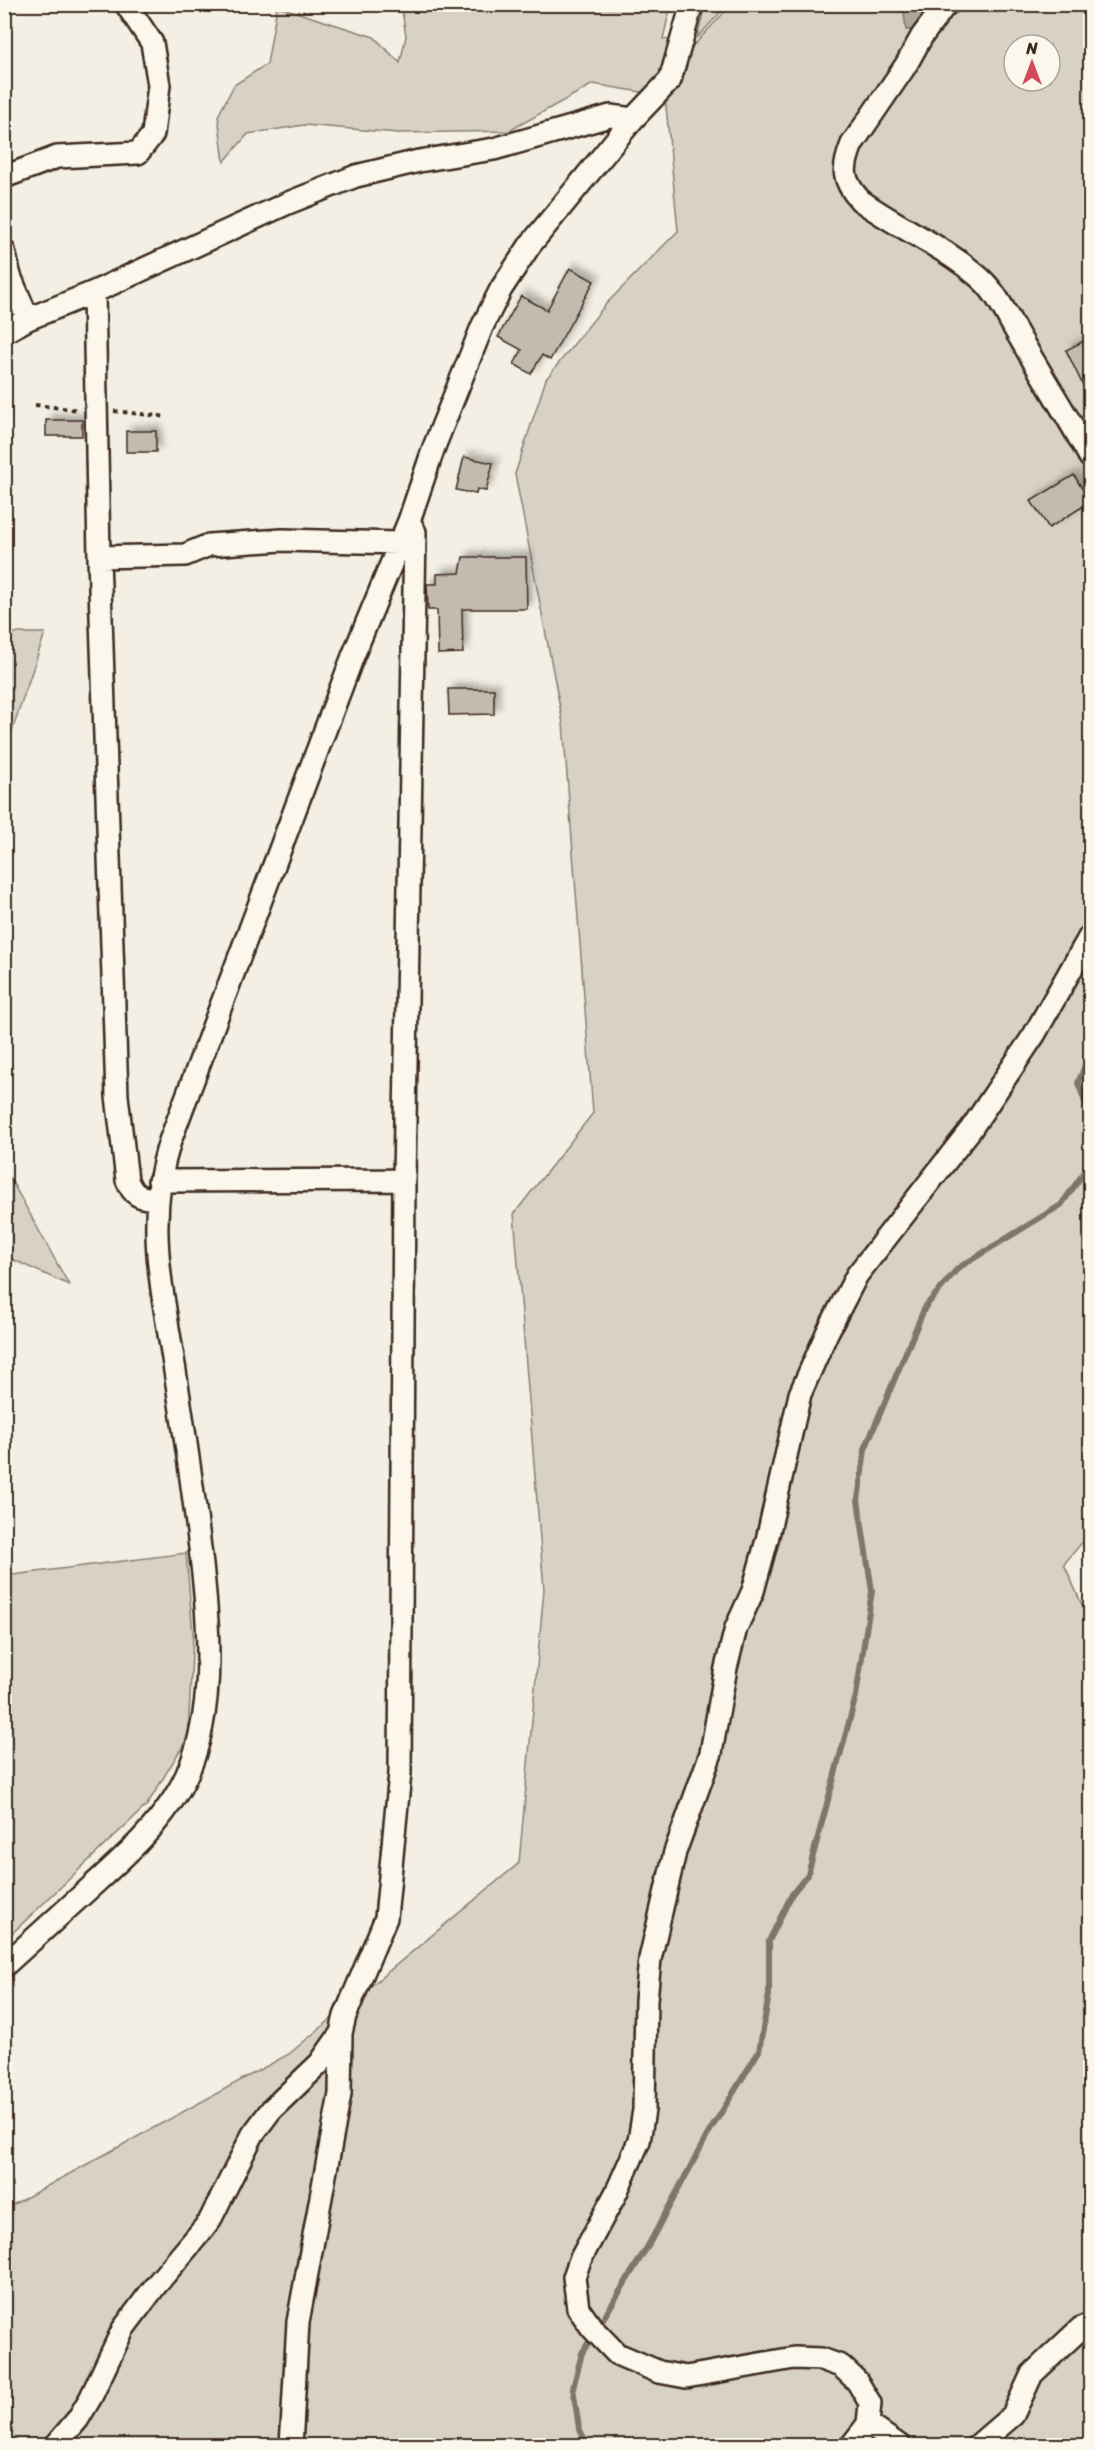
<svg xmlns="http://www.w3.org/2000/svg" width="1095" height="2450" font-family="Sriracha,sans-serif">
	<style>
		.green { fill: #d8d1c6; stroke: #8a7e72; stroke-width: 1.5; fill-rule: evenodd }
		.water { fill: #afa69a; stroke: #817468; stroke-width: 1.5 }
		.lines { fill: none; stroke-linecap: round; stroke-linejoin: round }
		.stream { stroke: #817468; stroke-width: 6 }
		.building { fill: #c3bbb0; stroke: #3b2a1e; stroke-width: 1.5; filter: url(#shadow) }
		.minor-casing { stroke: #3b2a1e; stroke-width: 26 }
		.path { stroke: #3b2a1e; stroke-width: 4; stroke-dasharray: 4.5 4.5; stroke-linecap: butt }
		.minor { stroke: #fbf7ec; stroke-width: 21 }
	</style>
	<defs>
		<filter id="shadow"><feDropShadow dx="5.5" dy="-5.5" stdDeviation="3" flood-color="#0004"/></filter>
	</defs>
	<rect width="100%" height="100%" fill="#f3efe4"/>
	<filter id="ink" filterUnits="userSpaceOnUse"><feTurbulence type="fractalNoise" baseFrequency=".0167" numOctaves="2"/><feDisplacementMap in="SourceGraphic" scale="12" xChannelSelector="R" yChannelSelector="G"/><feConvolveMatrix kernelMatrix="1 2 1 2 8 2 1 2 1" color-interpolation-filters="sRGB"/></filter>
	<g filter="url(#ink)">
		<!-- green -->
		<path class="green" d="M401 5H671L663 39 695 44 731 5H906L913 40 970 5H1090V1533L1064 1564 1090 1623V2445L5 2446V2209L289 2054 519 1863 544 1589 514 1214 593 1113 563 723 515 474 546 379 606 304 678 231 665 96 593 84 509 131 398 133 304 125 248 134 224 162 218 116 234 85 267 64 277 6 374 37 400 63 406 36ZM1014 45H1050V81H1014Z
			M705 5H727L697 38Z
			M5 633H45L5 752 4 633Z
			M5 1169 69 1285 5 1256Z
			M186 1553 193 1634 188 1737 147 1805 5 1940V1576Z"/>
		<!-- water -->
		<path class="water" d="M903 5H928L919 30H906Z"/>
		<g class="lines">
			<!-- stream -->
			<path class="stream" d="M1090 1053 1078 1083 1090 1115
				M588 2446 579 2428 573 2388 582 2353 649 2244 708 2134 759 2051 769 1995V1941L792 1894 808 1874 856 1696 872 1591 858 1500 865 1449 925 1307 958 1268 1061 1205 1090 1164"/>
		</g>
		<!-- building -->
		<path class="building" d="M570 268 594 281 550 360 542 355 531 374 514 364 522 350 498 337 521 296 547 310Z
			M1090 338V400L1066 350Z
			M46 420H82V436H46Z
			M126 431H156V452H126Z
			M464 457 493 463 486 491 477 489 476 494 456 490Z
			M1074 475 1090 502 1049 528 1031 501Z
			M463 557H526L527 609H462L463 653 438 654 437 610H428L427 584H437V574L460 573Z
			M448 689H494V714L449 715Z"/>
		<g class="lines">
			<!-- minor casing -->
			<g class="minor-casing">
				<path id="minor" d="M946 4 922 36 906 65 852 144C842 169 842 180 860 200 898 228 944 246 980 278 999 295 1007 317 1020 338 1043 378 1068 417 1090 457
					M4 177 57 157 138 153 153 134 159 85 152 43 126 4
					M4 251 10 276 28 319
					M94 292 99 557 117 1096 127 1180C133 1196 140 1198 157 1199
					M4 332 28 319 94 292 288 203 356 176 419 161 494 149 610 116 633 119
					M99 557 185 555 209 545 282 540 399 543
					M159 1181 404 1180
					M4 1966C34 1939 63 1912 92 1886 124 1857 159 1826 180 1788 222 1715 207 1603 197 1524 190 1467 181 1409 172 1352 160 1278 146 1215 170 1141L353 656 409 521 434 447 482 327 501 289 530 245 633 119 670 80 692 4
					M868 2424 900 2446
					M55 2446 78 2419 91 2397 123 2329 156 2285 209 2222 253 2134 271 2110 320 2063 341 2033
					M291 2446 298 2322 340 2094 341 2033 345 2016 386 1918 400 1773 404 1180 415 532 409 521
					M851 2446 868 2424 870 2403 857 2381 841 2366 821 2359 794 2358 686 2377 659 2372 617 2354 592 2328 578 2308 574 2277 580 2260 616 2193 639 2141 644 2110 646 2000 650 1959 675 1852 711 1753 726 1668 736 1628 753 1591 767 1540 800 1394 827 1333 857 1275 971 1129 1034 1035 1090 936
					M977 2446 1013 2415 1032 2374 1081 2328 1090 2324"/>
			</g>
			<!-- path -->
			<path class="path" d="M35 405 79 410
				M114 411 167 417"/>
			<!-- minor -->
			<use href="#minor" class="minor"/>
		</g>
	</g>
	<!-- margin -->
	<rect width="1095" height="2450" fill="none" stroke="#fbf7ec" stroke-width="24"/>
	<rect x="12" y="12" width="1071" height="2426" fill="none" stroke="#3b2a1e" stroke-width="2" filter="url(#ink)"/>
	<!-- north arrow -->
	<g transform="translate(1032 63)"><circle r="28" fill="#fbf7ec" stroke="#aea59a" stroke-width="1.5"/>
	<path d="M0-4.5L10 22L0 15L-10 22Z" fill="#d1495b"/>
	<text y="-9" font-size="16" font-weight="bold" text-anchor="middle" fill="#3b2a1e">N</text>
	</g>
</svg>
